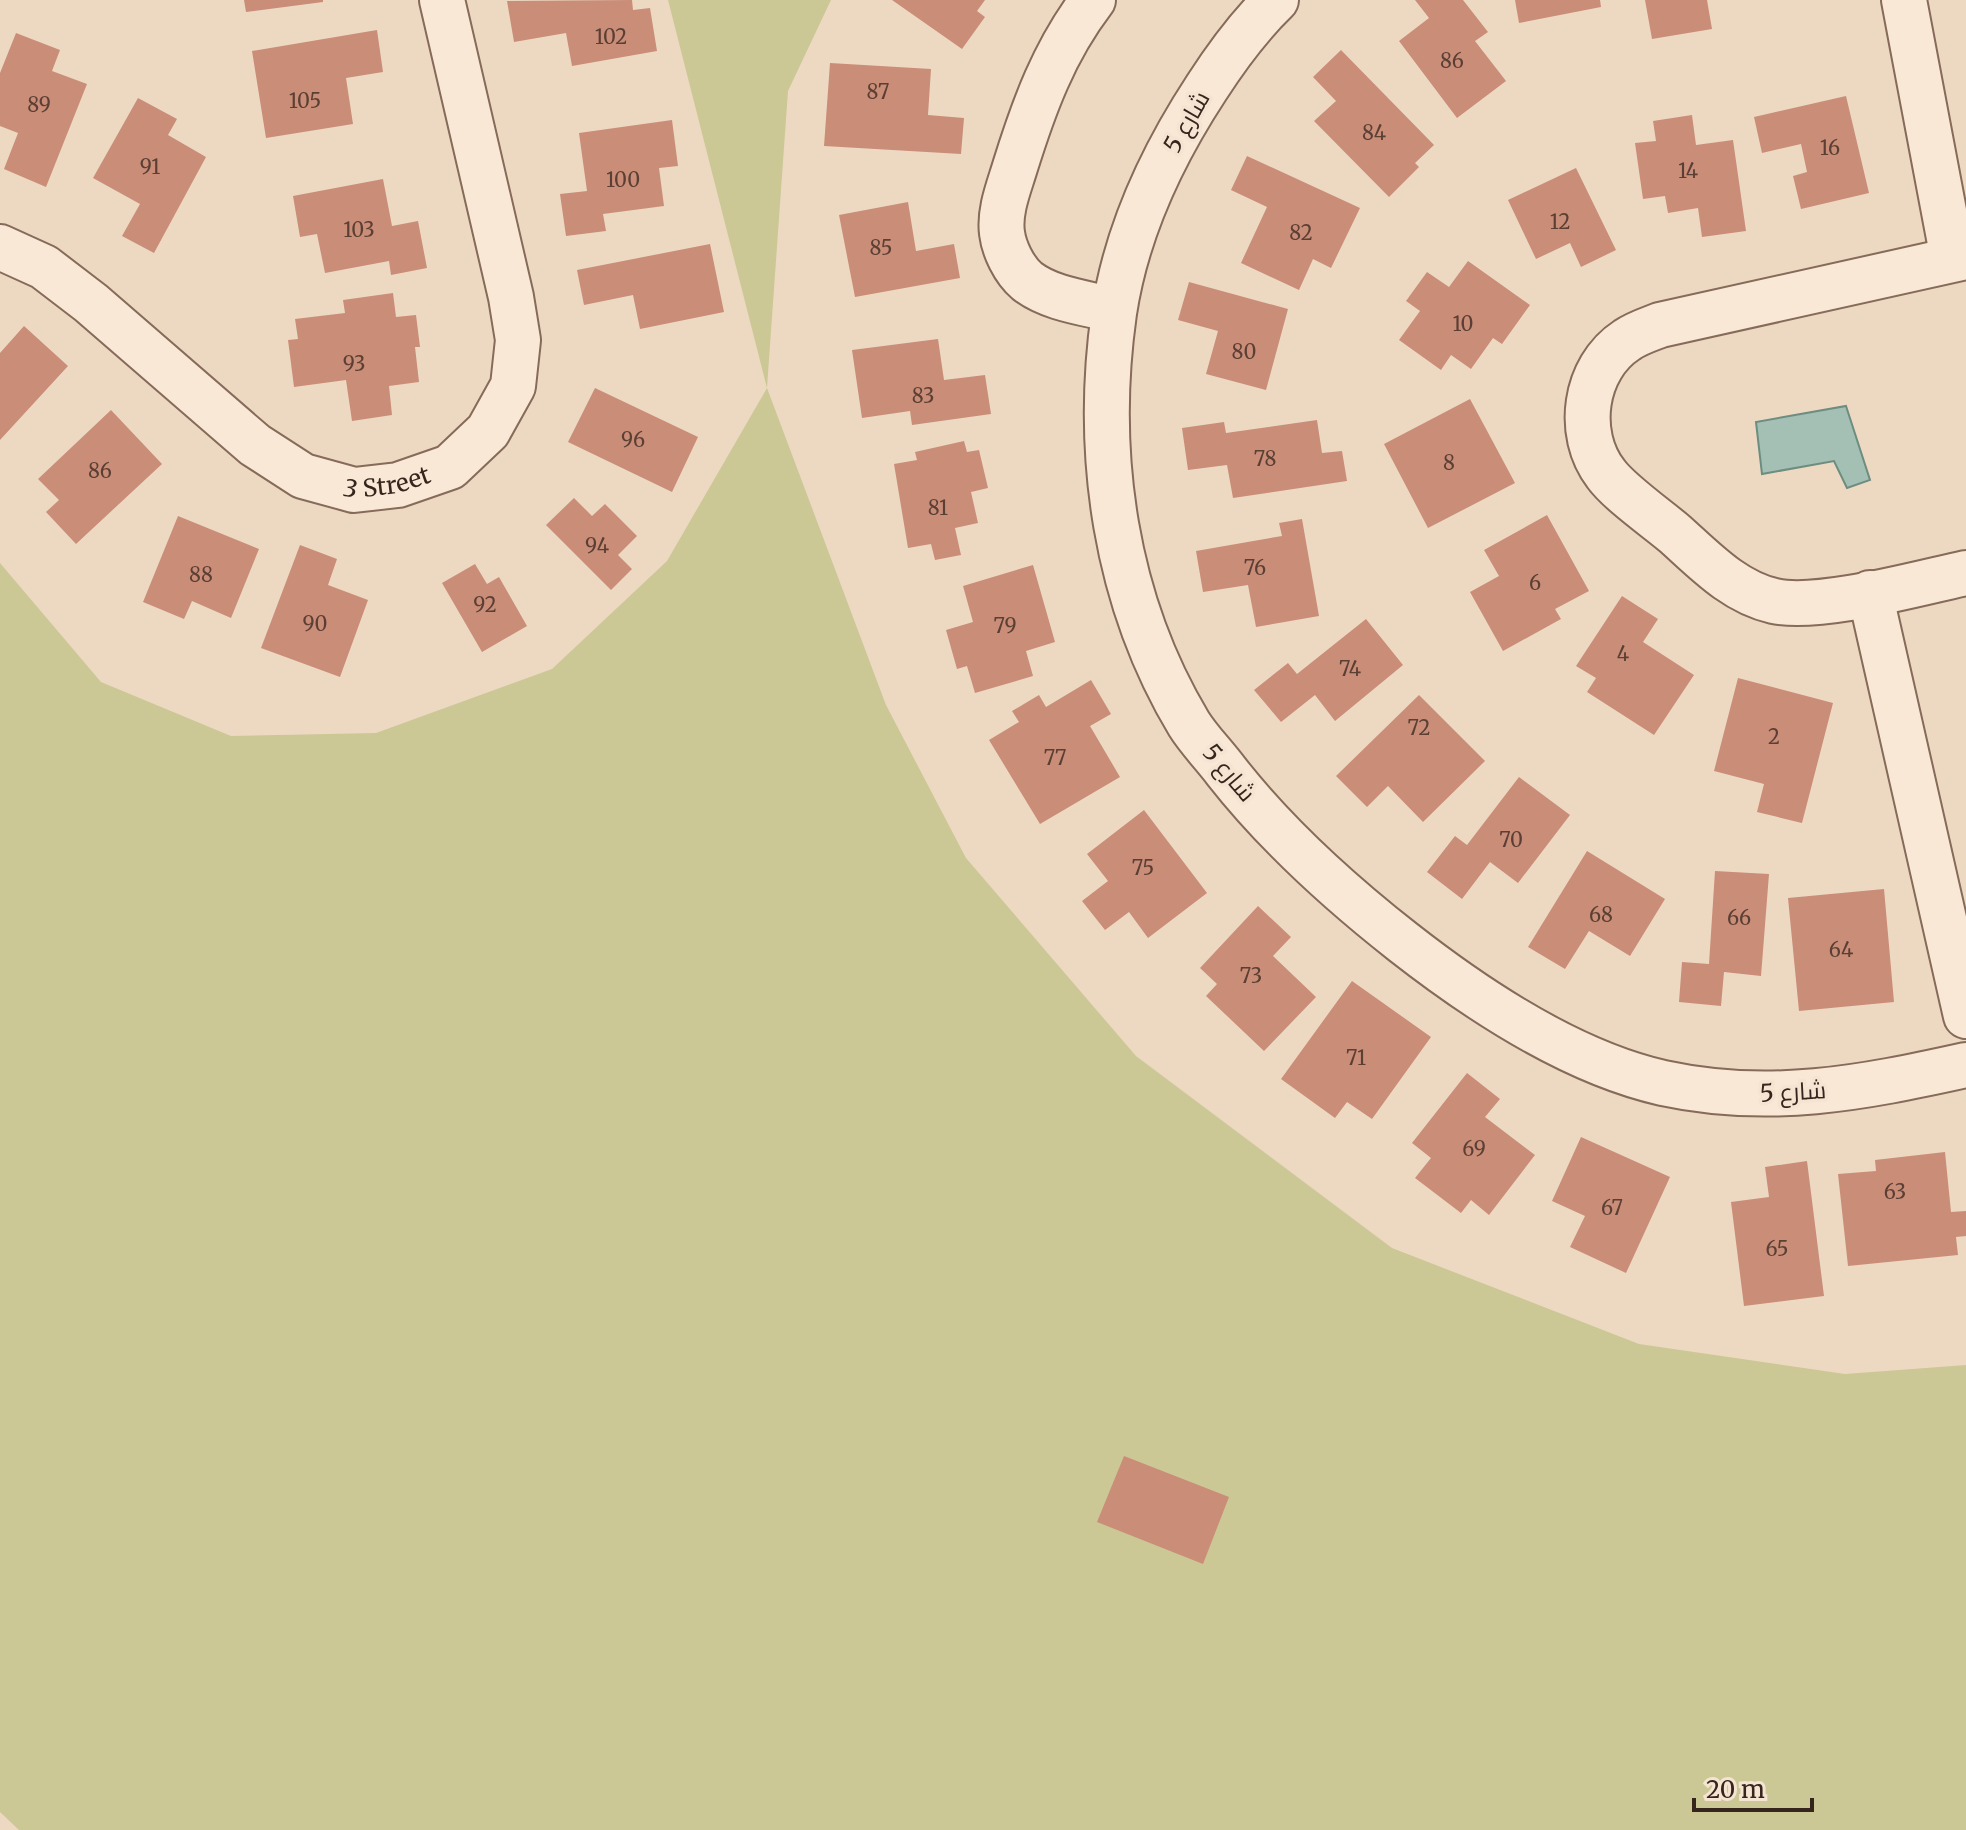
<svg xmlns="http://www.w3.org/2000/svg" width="1966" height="1830" font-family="Merriweather,Cairo,serif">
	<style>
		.green { fill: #cbc896 }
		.water { fill: #a4bfb3; stroke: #6c8d7f; stroke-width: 2 }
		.building { fill: #ca8d78 }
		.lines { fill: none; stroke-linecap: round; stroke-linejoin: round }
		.minor-casing { stroke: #866a5a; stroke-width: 48 }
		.minor { stroke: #f8e8d5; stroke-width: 44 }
		.labels { text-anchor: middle; stroke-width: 7; stroke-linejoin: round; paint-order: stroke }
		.number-label { font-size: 20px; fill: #5b3f34 }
		.street-label { font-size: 24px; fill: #36251d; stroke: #f4e4d1 }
	</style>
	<rect width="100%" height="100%" fill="#edd9c2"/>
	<!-- green -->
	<path class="green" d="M668 0H831L788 91 767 388 886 705 966 858 1136 1056 1392 1248 1639 1344 1845 1374 1966 1365V1830H19L0 1812V563L101 682 231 736 376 733 552 669 667 561 767 388Z"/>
	<!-- water -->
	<path class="water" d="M1846 406 1870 480 1847 488 1834 461 1762 474 1756 422Z"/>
	<!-- building -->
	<path class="building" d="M244 0H323V2L246 12Z
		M632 0 633 10 650 8 657 51 572 66 566 33 514 42 507 1Z
		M892 0H985L977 11 985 17 962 49Z
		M1415 0H1463L1488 32 1475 41 1506 81 1457 118 1399 41 1429 18Z
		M1515 0H1600L1601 7 1519 23Z
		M1645 0H1707L1712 29 1652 39Z
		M377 30 383 72 346 78 353 124 266 138 252 51Z
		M16 33 60 50 52 71 87 84 46 187 4 169 18 133 0 126V73Z
		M1341 50 1434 145 1415 163 1419 167 1389 197 1314 121 1336 101 1313 77Z
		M830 63 931 69 928 115 964 118 961 154 824 146Z
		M1846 96 1869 193 1801 209 1793 176 1807 172 1801 144 1762 153 1754 117Z
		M138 98 177 119 168 135 206 157 154 253 122 236 140 204 93 178Z
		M1692 115 1696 145 1733 140 1746 231 1702 237 1698 208 1668 213 1665 196 1643 199 1635 143 1656 141 1653 121Z
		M672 120 678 166 659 168 664 206 603 214 606 231 566 236 560 194 587 191 579 133Z
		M1247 156 1360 208 1331 268 1313 259 1299 290 1241 263 1267 207 1231 190Z
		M1576 168 1616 250 1581 267 1570 243 1536 259 1508 200Z
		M383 179 392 226 418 221 427 268 391 275 389 261 325 273 317 234 300 237 293 196Z
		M908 202 916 251 954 244 960 278 855 297 839 215Z
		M710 244 724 312 640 329 633 295 584 305 577 270Z
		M1468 261 1530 305 1502 344 1493 338 1471 369 1451 355 1441 370 1399 340 1420 311 1406 301 1427 272 1449 287Z
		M1189 282 1288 309 1266 390 1206 374 1218 331 1178 320Z
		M393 293 396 317 416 315 420 347H415L419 382 389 386 392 415 352 421 346 380 294 387 288 340 298 339 295 319 345 313 343 300Z
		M24 326 68 366 0 440V353Z
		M938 339 944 380 985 375 991 414 912 425 910 411 862 418 852 350Z
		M595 388 698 437 672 492 568 442Z
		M1470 399 1515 483 1428 528 1384 444Z
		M111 410 162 464 76 544 46 512 59 500 38 479Z
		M1317 420 1322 453 1342 451 1347 481 1233 498 1227 465 1188 470 1182 428 1224 422 1226 433Z
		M964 441 967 452 979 450 988 488 971 492 978 523 955 528 961 555 935 560 931 544 908 548 894 464 917 460 915 452Z
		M574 498 592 516 605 504 637 536 618 555 632 569 611 590 546 525Z
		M1547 515 1589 591 1555 609 1561 619 1503 651 1470 592 1499 576 1484 550Z
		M178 516 259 549 231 618 192 601 184 619 143 602Z
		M1302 519 1319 616 1256 627 1248 585 1203 592 1196 551 1282 536 1279 523Z
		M300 545 337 559 328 585 368 600 340 677 261 648Z
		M475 564 487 584 499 577 527 626 482 652 442 583Z
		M1033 565 1055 642 1026 651 1033 676 975 693 967 666 957 669 946 630 973 622 963 586Z
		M1622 596 1658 619 1643 642 1694 675 1654 735 1587 692 1596 678 1576 666Z
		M1366 619 1403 665 1335 721 1315 695 1281 722 1254 690 1288 663 1297 674Z
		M1738 678 1833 703 1802 823 1757 812 1764 784 1714 771Z
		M1091 680 1111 714 1090 726 1120 777 1040 824 989 740 1019 722 1012 711 1039 695 1046 707Z
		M1419 695 1485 761 1423 822 1388 786 1367 807 1336 776Z
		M1519 777 1570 815 1518 883 1490 862 1462 899 1427 872 1455 836 1467 845Z
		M1144 810 1207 893 1148 938 1129 912 1105 930 1082 901 1108 881 1087 854Z
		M1587 851 1665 899 1630 956 1589 931 1565 969 1528 947Z
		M1715 871 1769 874 1761 976 1724 972 1721 1006 1679 1002 1682 962 1709 964Z
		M1884 889 1894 1002 1799 1011 1788 898Z
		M1258 906 1291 937 1273 956 1316 997 1264 1051 1206 996 1217 984 1200 968Z
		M1352 981 1431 1037 1372 1119 1347 1102 1335 1118 1281 1079Z
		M1467 1073 1500 1099 1485 1117 1535 1155 1489 1215 1471 1200 1461 1213 1415 1178 1431 1158 1412 1143Z
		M1581 1137 1670 1177 1626 1273 1570 1247 1585 1216 1552 1201Z
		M1945 1152 1951 1212 1966 1211V1236L1956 1237 1958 1255 1848 1266 1838 1174 1876 1171 1875 1160Z
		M1807 1161 1824 1296 1744 1306 1731 1202 1769 1197 1765 1167Z
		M1124 1456 1229 1497 1203 1564 1097 1522Z"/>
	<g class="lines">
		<!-- minor casing -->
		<g class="minor-casing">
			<g id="minor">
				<path d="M1093 0C1054 51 1034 106 1015 167 1009 187 999 211 1002 233 1004 249 1014 270 1027 281 1050 299 1086 303 1114 310"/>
				<path d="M1276 0C1250 25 1227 56 1207 87 1163 154 1126 233 1114 313 1094 454 1115 601 1189 724 1199 740 1214 755 1226 771 1277 836 1338 891 1403 942 1477 1000 1570 1062 1663 1083 1769 1106 1862 1088 1966 1065"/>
				<path d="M1904 0 1953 259"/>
				<path id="s1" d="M0 247 44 267 91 303 255 445 303 476 354 490 398 485 450 467 488 431 513 386 518 340 511 297 442 0"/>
				<path d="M1966 257 1660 325C1650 329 1637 333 1627 340 1584 368 1575 434 1606 474 1619 492 1656 518 1675 534 1705 561 1734 592 1774 601 1819 611 1919 583 1966 573"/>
				<path d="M1870 593 1966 1016"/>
			</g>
		</g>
		<!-- minor -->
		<use href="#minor" class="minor"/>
	</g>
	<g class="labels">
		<!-- number labels -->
		<g class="number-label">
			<text x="611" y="44">102</text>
			<text x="1452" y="68">86</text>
			<text x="878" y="99">87</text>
			<text x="305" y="108">105</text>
			<text x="39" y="112">89</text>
			<text x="1374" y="140">84</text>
			<text x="1830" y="155">16</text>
			<text x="150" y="174">91</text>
			<text x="1688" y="178">14</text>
			<text x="623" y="187">100</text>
			<text x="1560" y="229">12</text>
			<text x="359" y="237">103</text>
			<text x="1301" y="240">82</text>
			<text x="881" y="255">85</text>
			<text x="1463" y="331">10</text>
			<text x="1244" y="359">80</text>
			<text x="354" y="371">93</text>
			<text x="923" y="403">83</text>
			<text x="633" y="447">96</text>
			<text x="1265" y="466">78</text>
			<text x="1449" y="470">8</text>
			<text x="100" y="478">86</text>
			<text x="938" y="515">81</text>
			<text x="597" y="553">94</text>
			<text x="1255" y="575">76</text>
			<text x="201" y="582">88</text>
			<text x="1535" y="590">6</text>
			<text x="485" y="612">92</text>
			<text x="315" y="631">90</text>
			<text x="1005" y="633">79</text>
			<text x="1623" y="661">4</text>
			<text x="1350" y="676">74</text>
			<text x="1419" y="735">72</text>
			<text x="1774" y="744">2</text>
			<text x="1055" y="765">77</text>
			<text x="1511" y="847">70</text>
			<text x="1143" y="875">75</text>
			<text x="1601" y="922">68</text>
			<text x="1739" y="925">66</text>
			<text x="1841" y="957">64</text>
			<text x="1251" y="983">73</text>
			<text x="1356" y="1065">71</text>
			<text x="1474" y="1156">69</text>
			<text x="1895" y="1199">63</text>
			<text x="1612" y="1215">67</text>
			<text x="1777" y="1256">65</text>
		</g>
		<!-- street labels -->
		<g class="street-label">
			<text transform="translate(1187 122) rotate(-60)" y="8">شارع 5</text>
			<text dy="8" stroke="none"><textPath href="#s1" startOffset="468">3 Street</textPath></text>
			<text transform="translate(1229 773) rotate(50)" y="8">شارع 5</text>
			<text transform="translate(1793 1092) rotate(-3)" y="8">شارع 5</text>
		</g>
	</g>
	<!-- scale -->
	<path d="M1694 1798v12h118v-12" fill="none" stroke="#36251d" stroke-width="4"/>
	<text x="1706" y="1798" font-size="24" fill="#36251d" stroke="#f4e4d1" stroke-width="6" paint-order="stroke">20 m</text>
</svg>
